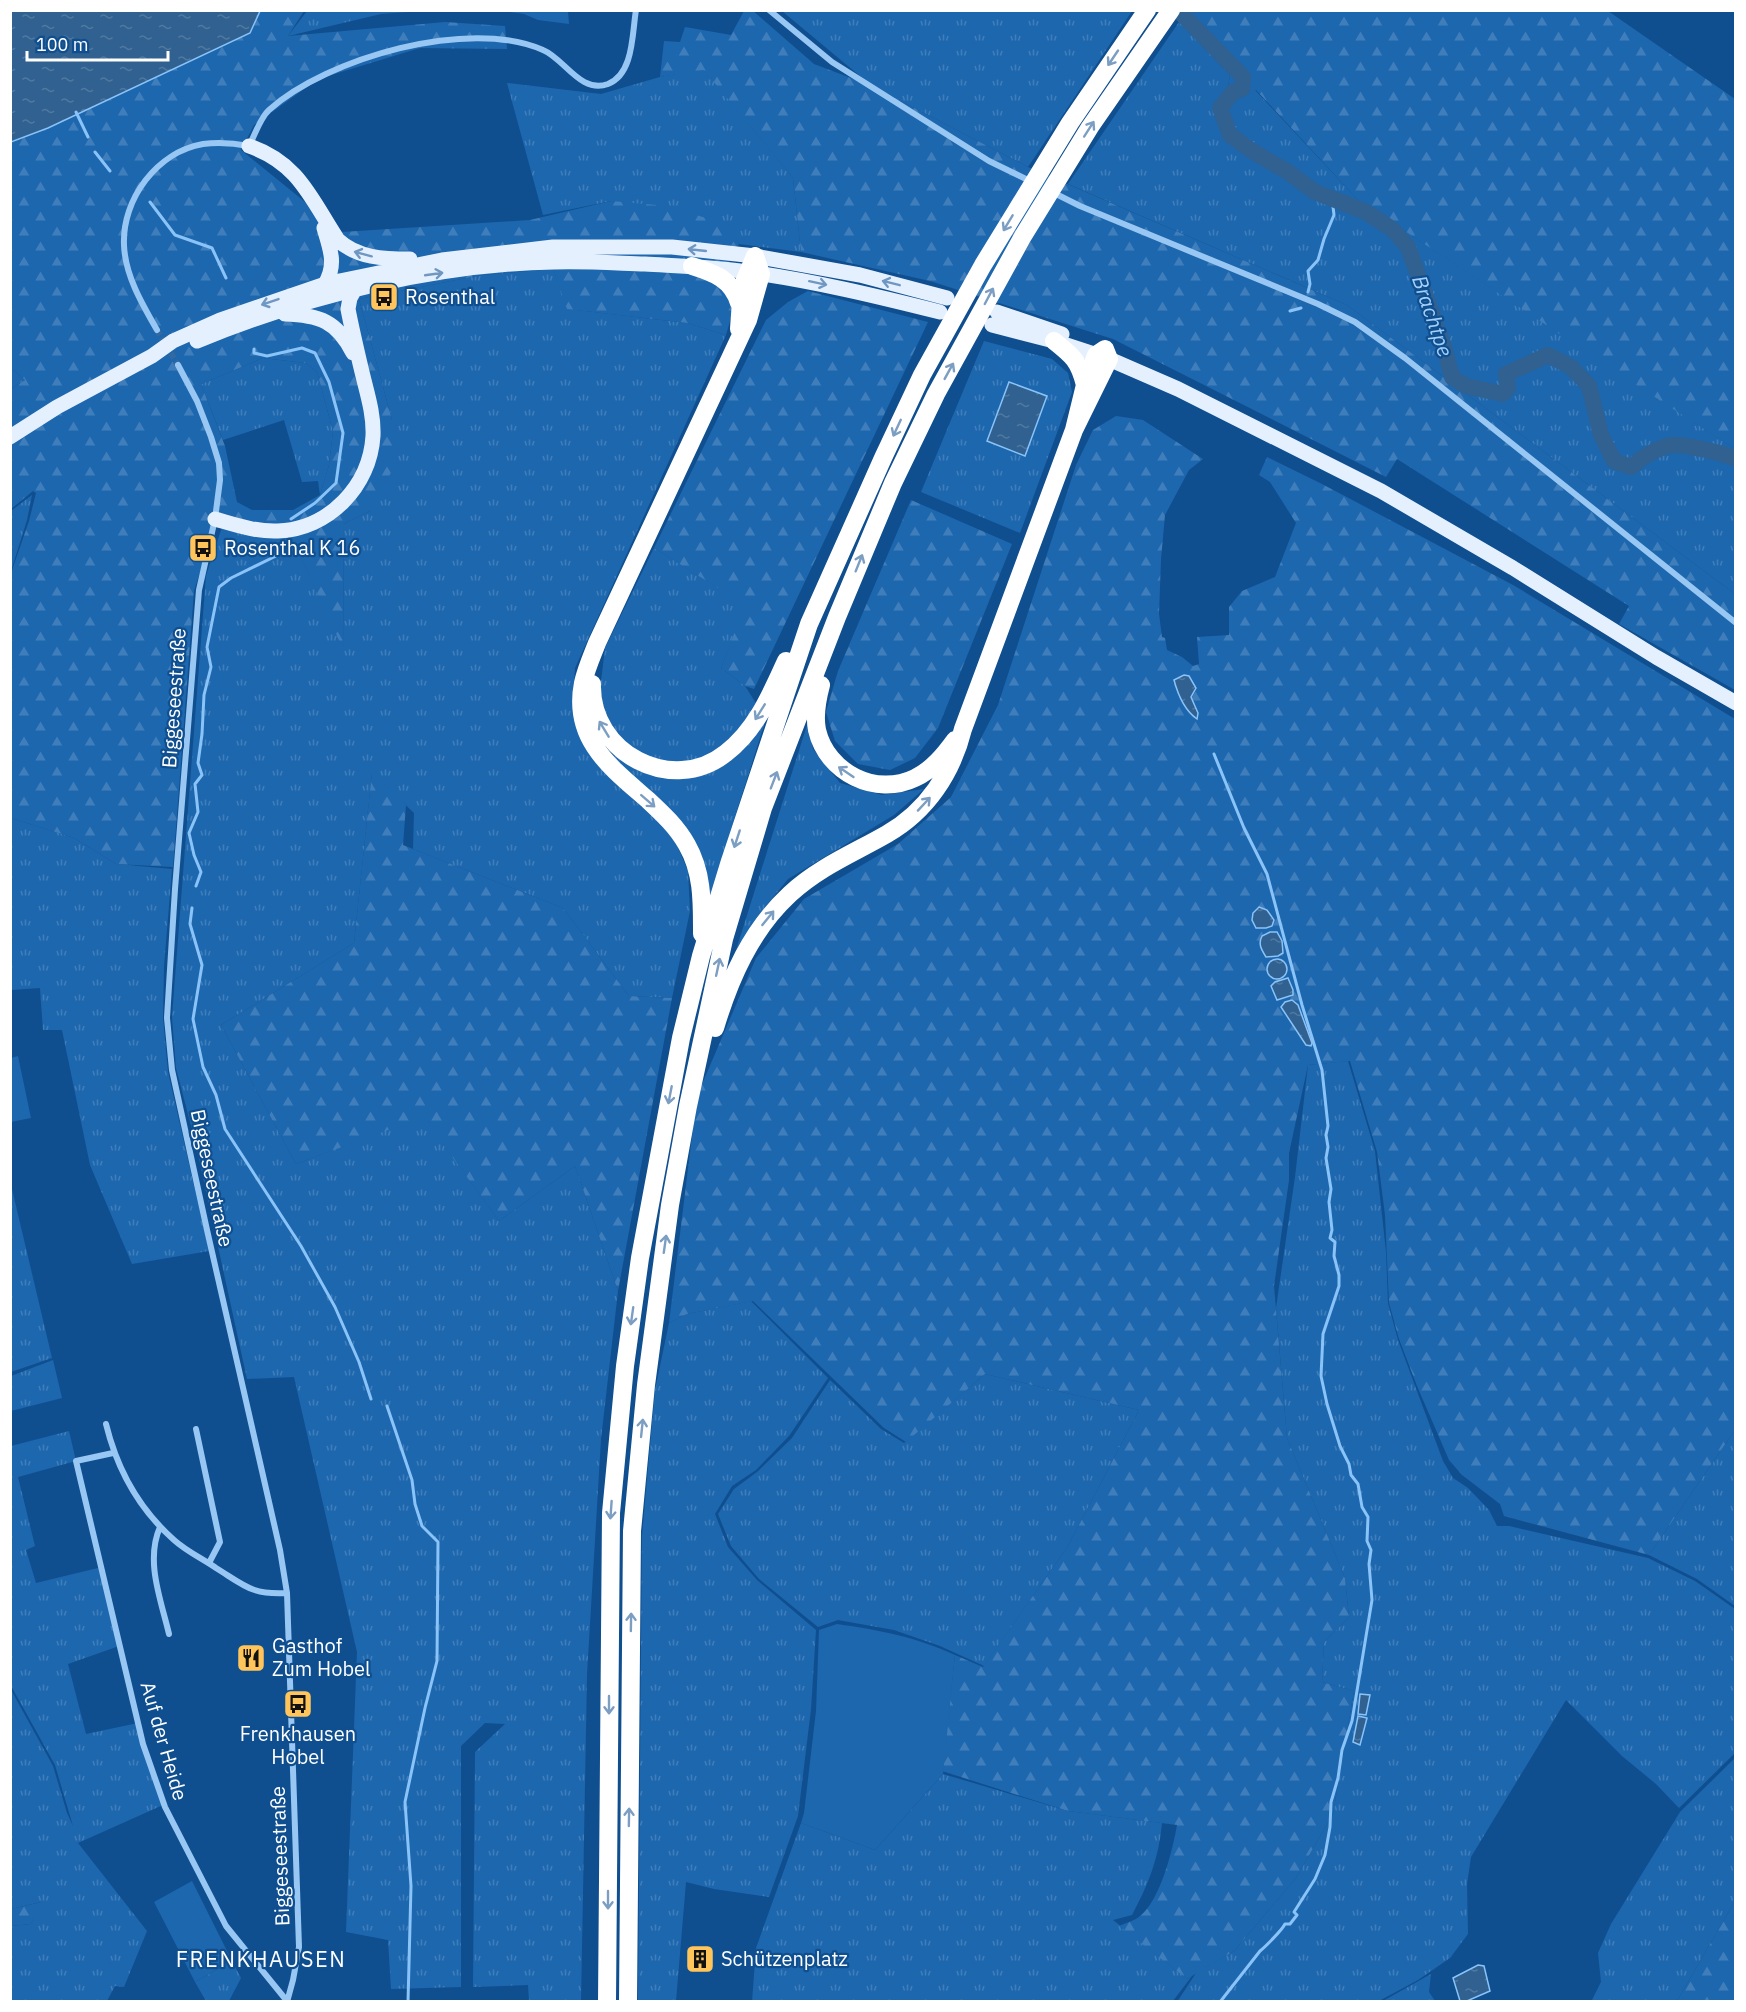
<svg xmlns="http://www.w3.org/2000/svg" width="1746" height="2012" font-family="'IBM Plex Sans',sans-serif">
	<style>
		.grass { fill: url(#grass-tufts) }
		.forest { fill: url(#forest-firs); fill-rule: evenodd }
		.garden { fill: #1d67ae }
		.water { fill: url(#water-ripples); stroke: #89c3f8; stroke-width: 1.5 }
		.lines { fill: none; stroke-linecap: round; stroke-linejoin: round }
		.stream { stroke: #89c3f8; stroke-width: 3 }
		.river { stroke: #316190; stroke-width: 16 }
		.street-tunnel { stroke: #3369a1; stroke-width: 6; stroke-dasharray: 6 3; stroke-linecap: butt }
		.street { stroke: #98c7f4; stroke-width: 6 }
		.primary { stroke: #e5f0ff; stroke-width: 15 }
		.highway { stroke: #fff; stroke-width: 18 }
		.oneway { stroke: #7b9ec2 }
		.oneway2 { stroke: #6f97c2 }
		.labels { text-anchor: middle; stroke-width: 4.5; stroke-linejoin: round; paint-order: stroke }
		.poi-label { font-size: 20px; fill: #fff; stroke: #0f4f90; text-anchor: start }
		.street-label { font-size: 20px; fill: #fff; stroke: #0f4f90 }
		.water-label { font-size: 21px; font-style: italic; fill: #a4d1fb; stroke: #0f4f90 }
		.quarter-label { font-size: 22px; letter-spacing: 1.5px; fill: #fff; stroke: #0f4f90 }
	</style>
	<defs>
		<pattern id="grass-tufts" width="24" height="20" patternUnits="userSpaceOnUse" patternTransform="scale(1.5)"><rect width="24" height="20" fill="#1d67ae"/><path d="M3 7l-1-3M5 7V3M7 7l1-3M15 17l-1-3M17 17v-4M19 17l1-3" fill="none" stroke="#3f7eba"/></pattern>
		<pattern id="forest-firs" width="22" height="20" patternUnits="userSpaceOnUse" patternTransform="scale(1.5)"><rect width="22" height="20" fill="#1d67ae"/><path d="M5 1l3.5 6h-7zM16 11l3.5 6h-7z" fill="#3f7eba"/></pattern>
		<pattern id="water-ripples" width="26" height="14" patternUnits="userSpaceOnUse" patternTransform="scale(1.5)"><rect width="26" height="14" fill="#316190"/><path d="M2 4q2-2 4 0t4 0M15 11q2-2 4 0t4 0" fill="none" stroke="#5079a1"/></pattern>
	</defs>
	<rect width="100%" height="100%" fill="#0f4f90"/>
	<!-- grass -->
	<path class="grass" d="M307 11H420L381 14 288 36Z
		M782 11H1132L1028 167 872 86Z
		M1179 22 1230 75 1224 110 1255 90 1358 200 1735 449V594L1347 305 1068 184Z
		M704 69 793 178 801 252 739 244 730 226 611 201 543 215 507 83 601 94 660 77Z
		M553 269 568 309 687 323 726 335 575 668 573 701 580 728 672 833 688 871 690 911 672 998 629 996 563 908 413 849 414 813 372 773 354 943 221 1025 296 1164 423 1116 499 1221 575 1166 618 1291 601 1439 587 1674 581 2001H529L528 1985 473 1987 475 1752 505 1724 485 1723 461 1746V1987L391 1989 388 1940 346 1932 357 1652 294 1377 247 1379 195 1141 176 1068 172 1017 206 576 222 527 290 534 344 649 343 524 370 511 392 420 359 299 482 275Z
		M984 341 1052 359 1068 373 1072 392 1020 533 921 492Z
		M263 358 305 363 317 372 333 431 329 465 320 495 318 481 302 482 284 420 223 440 201 384Z
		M11 368 25 380 11 389Z
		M32 495 27 520 11 571V511Z
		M654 548 746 605 721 668 745 686 766 719 707 905 703 858 681 822 617 761 600 735 601 682 605 648Z
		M808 722 813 749 840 783 882 795 924 789 894 815 788 879 757 917 736 950Z
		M11 818 74 838 116 864 172 869 164 966 163 1018 168 1072 209 1251 132 1264 90 1165 62 1030H43L40 988 11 990Z
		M1348 1061 1375 1151 1386 1252 1388 1303 1398 1340 1443 1461 1453 1478 1468 1488 1489 1510 1497 1526H1509L1648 1558 1695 1581 1735 1609V1753L1679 1808 1656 1784 1622 1756 1566 1700 1471 1857 1467 1884 1468 1934 1450 1958 1418 1980 1379 2001 1177 2002 1196 1973 1234 1951 1296 1878 1333 1814 1354 1691 1322 1682 1324 1642 1349 1617 1345 1578 1287 1438 1276 1308 1295 1177 1308 1065Z
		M11 1185 52 1358 11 1372H10Z
		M751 1301 828 1378 789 1436 756 1470 732 1486 715 1514 728 1547 757 1580 816 1630 811 1709 798 1816 769 1897 714 1889 686 1882 676 2001 638 2002 642 1536 655 1390 669 1323 687 1314Z
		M53 1360 62 1398 11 1411V1376Z
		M985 1374 1139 1410 1068 1546 984 1666 940 1646 894 1630 838 1620 818 1627 759 1579 731 1546 718 1514 734 1489 757 1472 792 1438 830 1380 881 1429 904 1443Z
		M1735 1430V1606L1697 1579 1649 1555Z
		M69 1431 76 1461 18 1477 35 1546 26 1550 36 1583 102 1567 119 1646 68 1664 86 1734 138 1723 163 1805 78 1843 147 1931 124 1987 115 1986 107 2001H11V1926L31 1924 41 1902 11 1909 10 1688 53 1766 67 1813 73 1826 55 1765 10 1684 11 1446Z
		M1735 1758V1901L1677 2001 1591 2002 1601 1982 1598 1953 1611 1924 1680 1812Z
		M943 1774 1068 1811 1162 1823C1159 1858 1148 1885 1132 1915L1113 1920 1187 1979 1192 1976 1173 2001 752 2002 756 1948 801 1823 875 1850Z
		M232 1961 241 1978 229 2001H206L195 1982Z
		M1431 1974 1429 1992 1435 2001H1383Z"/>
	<!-- forest -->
	<path class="forest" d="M1188 10 1608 11 1735 99V449L1641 388 1358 200 1256 90 1224 110 1230 75 1179 22Z
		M260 11H304L288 36 445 22 505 26 507 49 420 48 318 79 254 125 241 150 342 232 530 220 611 201 668 206 731 226 739 244 718 281 734 307 726 335 687 323 567 309 553 269 482 275 359 299 392 420 394 467 370 511 343 524 344 651 290 534 216 522 194 591 173 867 116 864 74 838 11 818 10 576 29 521 36 493 33 491 11 509V389L25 380 11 368V142L48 128 249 33ZM263 358 305 363 317 372 333 431 329 465 320 495 293 510H252L237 502 225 446 201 384Z
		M744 11H753L814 64 872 86 1028 167 1347 305 1735 594V690L1619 624 1629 606 1397 459 1386 477 1113 339 930 281 801 252 793 178 704 70 660 77 664 41 680 42 685 27 731 35Z
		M808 291 928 322 754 689 745 686 721 668 745 605 654 548 766 320 788 302Z
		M1116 416 1143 420 1203 459 1189 470 1165 515 1161 559 1159 614 1162 637 1165 638 1167 650 1182 657 1193 666 1199 664 1197 637 1229 635V607L1242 591 1275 577 1296 523 1270 482 1259 475 1267 457 1322 484 1513 585 1735 719V1430L1649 1555 1504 1516 1500 1504 1462 1475 1449 1460 1417 1386 1399 1339 1389 1303 1385 1215 1377 1152 1350 1061 1308 1065 1289 1153V1180L1274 1286 1287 1438 1345 1578 1349 1617 1324 1642 1322 1682 1354 1691 1333 1814 1296 1878 1234 1951 1187 1979 1119 1926C1125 1923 1135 1921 1140 1916 1160 1901 1173 1849 1177 1825L1068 1811 942 1771 955 1655 983 1667 1068 1546 1139 1410 985 1374 906 1442 884 1428 753 1301 687 1314 669 1323 697 1096 756 958 804 899 898 844 951 797 998 705 1076 465 1093 430Z
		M911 500 1012 544 938 728 915 758 890 770 858 764 835 741 826 712 838 671Z
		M372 772 406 805 403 845 563 908 629 996 672 998 618 1291 575 1166 499 1221 423 1117 296 1164 221 1025 354 943Z
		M1735 1901V2001H1677Z
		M42 1902 31 1924 11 1926V1909Z"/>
	<!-- garden -->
	<path class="garden" d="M502 11H568L569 24 538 20 524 14Z
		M18 1056 31 1118 11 1122V1058Z
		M837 1624C879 1630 916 1637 955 1655L943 1774 875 1850 801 1823 804 1813 816 1711 819 1630Z
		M192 1881 232 1961 195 1982 154 1902Z"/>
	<!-- water -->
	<path class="water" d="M11 10H260V11L250 33 48 128 11 142Z
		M1009 382 1047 396 1025 456 987 441Z
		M1184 675 1189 676 1196 688 1191 697 1198 713 1197 719C1184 710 1178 695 1174 680Z
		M1259 907 1267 910 1274 920 1272 926 1266 928H1256L1252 920 1253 913Z
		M1270 932H1277L1282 941 1283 953 1278 956 1266 957C1261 949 1258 944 1262 936Z
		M1267 969a10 10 0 1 1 20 0a10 10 0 1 1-20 0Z
		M1288 978 1293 990V995L1277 1000 1271 986 1275 982Z
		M1292 1000 1298 1005 1312 1043 1311 1046 1306 1045 1281 1007 1285 1002Z
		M1360 1694 1370 1695 1366 1715 1358 1714Z
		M1358 1716 1367 1718 1360 1745 1353 1742Z
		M1478 1965 1484 1966 1490 1991 1467 2001H1460L1453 1978Z"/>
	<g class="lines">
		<!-- stream -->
		<path class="stream" d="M76 112 88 137
			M95 152 110 171
			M150 202 175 235 212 248 226 278
			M1308 292 1310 284 1308 271 1318 260 1324 239 1334 215 1332 198
			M1290 311 1301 308
			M254 349V353L267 356 302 348 315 353 329 382 343 433 336 483 315 503 291 519
			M1214 754 1244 828 1267 874 1302 1005 1322 1070 1328 1126 1326 1135 1328 1147 1326 1158 1331 1189 1329 1202 1332 1230 1330 1238 1335 1242 1334 1256 1339 1275V1286L1323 1334 1321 1376 1327 1404 1340 1446 1349 1464 1351 1475 1358 1484 1362 1507 1368 1517 1367 1541 1371 1550 1369 1564 1372 1600 1352 1721 1342 1750 1338 1778 1331 1802 1330 1827 1325 1855 1315 1879 1294 1912 1297 1915 1290 1924H1285C1282 1930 1266 1946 1260 1951L1220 2002
			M196 886 201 872 194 855 189 833 198 812 195 784 202 775 198 763 202 734 204 695 211 667 207 647 219 587 231 578 280 554 284 545
			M192 908 190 924 202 965 193 1019 203 1067 216 1095 225 1129 301 1246 335 1307 359 1362 371 1399
			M387 1406 412 1480 415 1504 422 1526 438 1542 437 1661 425 1708 405 1802 411 1886 408 2002"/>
		<!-- river -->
		<path class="river" d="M1178 10 1243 77 1242 89 1233 92 1220 108 1230 135 1252 151 1288 172 1315 192 1366 212 1392 229 1408 247 1444 347 1452 377 1466 386 1503 394 1508 388 1506 374 1548 355 1571 367 1589 386 1601 435 1614 461 1631 467C1641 458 1658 447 1672 445 1685 444 1723 453 1736 459"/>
		<!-- street-tunnel -->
		<path class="street-tunnel" d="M157 330 178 365"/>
		<!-- street -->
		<path class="street" d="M769 10 832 62 989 161 1032 182
			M1052 192 1080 206 1318 304 1355 322 1405 358 1736 623
			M157 330C142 304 125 275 124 245 122 199 157 152 203 144 219 142 233 143 249 146 255 135 260 118 269 110 327 58 469 17 543 50 565 59 580 94 608 84 634 74 632 33 636 10
			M178 365 197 401 211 437 219 463 220 480 215 519 199 590 175 889 167 1018 172 1070 207 1230 280 1550 287 1593 299 1947 293 1980 287 2002
			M106 1424C117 1469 139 1509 174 1540 186 1551 203 1559 216 1568 245 1586 252 1595 287 1593
			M196 1429 220 1542 209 1563
			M113 1453 76 1461 143 1744 165 1807 226 1926 287 2001
			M160 1527C145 1561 161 1600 169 1634"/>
		<!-- primary -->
		<path class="primary" d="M249 146C299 163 311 199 338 240 357 258 384 259 410 259
			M324 228C330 249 337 264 325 284
			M997 312 1062 334
			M285 314C319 315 337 321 353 353
			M992 325 1054 341 1109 359 1178 389 1381 491 1513 568 1656 657 1736 703
			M197 341C305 296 437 264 554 262 584 261 615 263 645 264 679 266 715 267 749 272 814 281 876 296 940 312
			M10 437 57 407 152 356 173 341 220 320 325 284 442 260 553 247H672L755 256 860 275 947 298
			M215 519C236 525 256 532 278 531 329 529 370 486 373 436 374 414 367 393 362 372 357 351 352 330 348 309L350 298 355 289"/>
		<!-- highway -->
		<path class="highway" d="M692 266C714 273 732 279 739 303
			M739 329 742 287 755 256
			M1054 341C1073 356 1079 361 1085 385
			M592 684C590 753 672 796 726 753 756 730 771 694 786 661
			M821 685C817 700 814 715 817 730 827 773 876 797 915 778 932 770 944 755 955 740
			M702 934C702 903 703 873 687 845 677 827 663 814 648 800 610 767 572 739 583 683 586 669 592 656 597 643L748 320 761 274 755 256
			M715 1028C730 978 751 930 790 894 819 867 854 853 887 834 927 811 952 773 963 729L1074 430 1085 385 1096 355 1105 349 1109 359 1074 430
			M607 2002 611 1513 625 1366 640 1258 681 1038 701 956 730 861 809 624 883 458 922 375 983 265 1070 123 1147 10
			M628 2002 632 1531 646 1385 670 1205 688 1106 724 939 763 808 837 617 893 483 936 394 1023 236 1090 127 1171 10"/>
	</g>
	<!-- one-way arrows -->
	<defs><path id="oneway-shaft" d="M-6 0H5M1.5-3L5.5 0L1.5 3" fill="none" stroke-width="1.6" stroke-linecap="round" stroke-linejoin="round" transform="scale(1.5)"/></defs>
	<g class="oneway">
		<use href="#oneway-shaft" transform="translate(1113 58) rotate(124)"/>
		<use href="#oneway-shaft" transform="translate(1089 129) rotate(-57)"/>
		<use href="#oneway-shaft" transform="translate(1008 223) rotate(121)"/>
		<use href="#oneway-shaft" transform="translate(989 296) rotate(-62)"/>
		<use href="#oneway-shaft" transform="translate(949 371) rotate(-61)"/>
		<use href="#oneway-shaft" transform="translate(897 428) rotate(115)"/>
		<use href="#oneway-shaft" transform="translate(859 563) rotate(-68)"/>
		<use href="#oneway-shaft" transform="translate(760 712) rotate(122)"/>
		<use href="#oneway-shaft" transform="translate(604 729) rotate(-121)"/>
		<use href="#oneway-shaft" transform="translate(846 772) rotate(-146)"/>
		<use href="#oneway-shaft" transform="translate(774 780) rotate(-69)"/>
		<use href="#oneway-shaft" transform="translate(648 801) rotate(41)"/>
		<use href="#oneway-shaft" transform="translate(924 804) rotate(-47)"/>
		<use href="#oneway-shaft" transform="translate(737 839) rotate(108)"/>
		<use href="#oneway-shaft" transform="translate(768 918) rotate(-51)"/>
		<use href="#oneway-shaft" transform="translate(718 967) rotate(-78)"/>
		<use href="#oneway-shaft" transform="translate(670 1095) rotate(101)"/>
		<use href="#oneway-shaft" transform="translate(665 1244) rotate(-82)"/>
		<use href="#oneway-shaft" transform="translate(632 1316) rotate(98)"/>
		<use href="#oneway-shaft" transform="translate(642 1428) rotate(-84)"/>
		<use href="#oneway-shaft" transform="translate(611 1510) rotate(94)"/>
		<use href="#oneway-shaft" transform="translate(631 1622) rotate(-89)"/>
		<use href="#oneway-shaft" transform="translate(609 1705) rotate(90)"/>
		<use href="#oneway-shaft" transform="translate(629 1817) rotate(-89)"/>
		<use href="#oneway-shaft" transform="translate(608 1900) rotate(90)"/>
	</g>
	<g class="oneway2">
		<use href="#oneway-shaft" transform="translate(697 250) rotate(-174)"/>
		<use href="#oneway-shaft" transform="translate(363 254) rotate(-165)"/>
		<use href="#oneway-shaft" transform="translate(434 274) rotate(-8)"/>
		<use href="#oneway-shaft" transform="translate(818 283) rotate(12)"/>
		<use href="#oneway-shaft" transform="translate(891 283) rotate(-166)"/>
		<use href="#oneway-shaft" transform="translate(270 302) rotate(161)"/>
	</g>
	<!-- icons -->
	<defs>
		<g id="bus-square" transform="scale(1.5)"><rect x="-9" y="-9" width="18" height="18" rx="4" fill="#ffc55b" stroke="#0f4f90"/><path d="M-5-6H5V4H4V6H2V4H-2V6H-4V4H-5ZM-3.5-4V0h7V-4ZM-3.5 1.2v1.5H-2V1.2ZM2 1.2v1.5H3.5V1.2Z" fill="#111"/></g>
		<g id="restaurant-square" transform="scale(1.5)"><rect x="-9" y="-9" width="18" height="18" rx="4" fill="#ffc55b" stroke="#0f4f90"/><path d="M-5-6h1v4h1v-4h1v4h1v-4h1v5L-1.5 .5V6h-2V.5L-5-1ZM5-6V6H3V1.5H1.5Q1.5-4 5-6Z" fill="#111"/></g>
		<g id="building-square" transform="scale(1.5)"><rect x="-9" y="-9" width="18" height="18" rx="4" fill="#ffc55b" stroke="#0f4f90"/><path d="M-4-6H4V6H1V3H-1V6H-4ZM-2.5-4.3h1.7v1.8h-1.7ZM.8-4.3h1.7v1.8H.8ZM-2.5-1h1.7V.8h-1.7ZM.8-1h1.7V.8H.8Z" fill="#111"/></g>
	</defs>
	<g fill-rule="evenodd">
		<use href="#bus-square" x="384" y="297"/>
		<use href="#bus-square" x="203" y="548"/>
		<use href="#restaurant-square" x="251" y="1658"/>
		<use href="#bus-square" x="298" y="1704"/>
		<use href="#building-square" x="700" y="1959"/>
	</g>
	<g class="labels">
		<!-- poi labels -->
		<g class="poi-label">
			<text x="405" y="304">Rosenthal</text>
			<text x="224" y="555">Rosenthal K 16</text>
			<text x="272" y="1653">Gasthof<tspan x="272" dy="23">Zum Hobel</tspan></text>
			<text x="298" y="1741" text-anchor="middle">Frenkhausen<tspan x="298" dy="23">Hobel</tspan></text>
			<text x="721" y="1966">Schützenplatz</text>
		</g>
		<!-- street labels -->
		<g class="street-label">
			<text transform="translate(174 698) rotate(-86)" y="7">Biggeseestraße</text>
			<text transform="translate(212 1178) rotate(78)" y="7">Biggeseestraße</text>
			<text transform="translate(164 1741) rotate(74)" y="7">Auf der Heide</text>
			<text transform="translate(280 1856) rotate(-92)" y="7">Biggeseestraße</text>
		</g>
		<!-- water labels -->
		<g class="water-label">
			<text transform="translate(1432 316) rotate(71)" y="7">Brachtpe</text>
		</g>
		<!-- quarter labels -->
		<g class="quarter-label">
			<text x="261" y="1967">FRENKHAUSEN</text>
		</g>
	</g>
	<!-- border -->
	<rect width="1746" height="2012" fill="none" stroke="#ffffff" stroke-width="24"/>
	<!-- scale -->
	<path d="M27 51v9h141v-9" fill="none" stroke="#ffffff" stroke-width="3"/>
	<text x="36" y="51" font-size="18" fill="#ffffff" stroke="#0f4f90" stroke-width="4.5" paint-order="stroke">100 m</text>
</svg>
